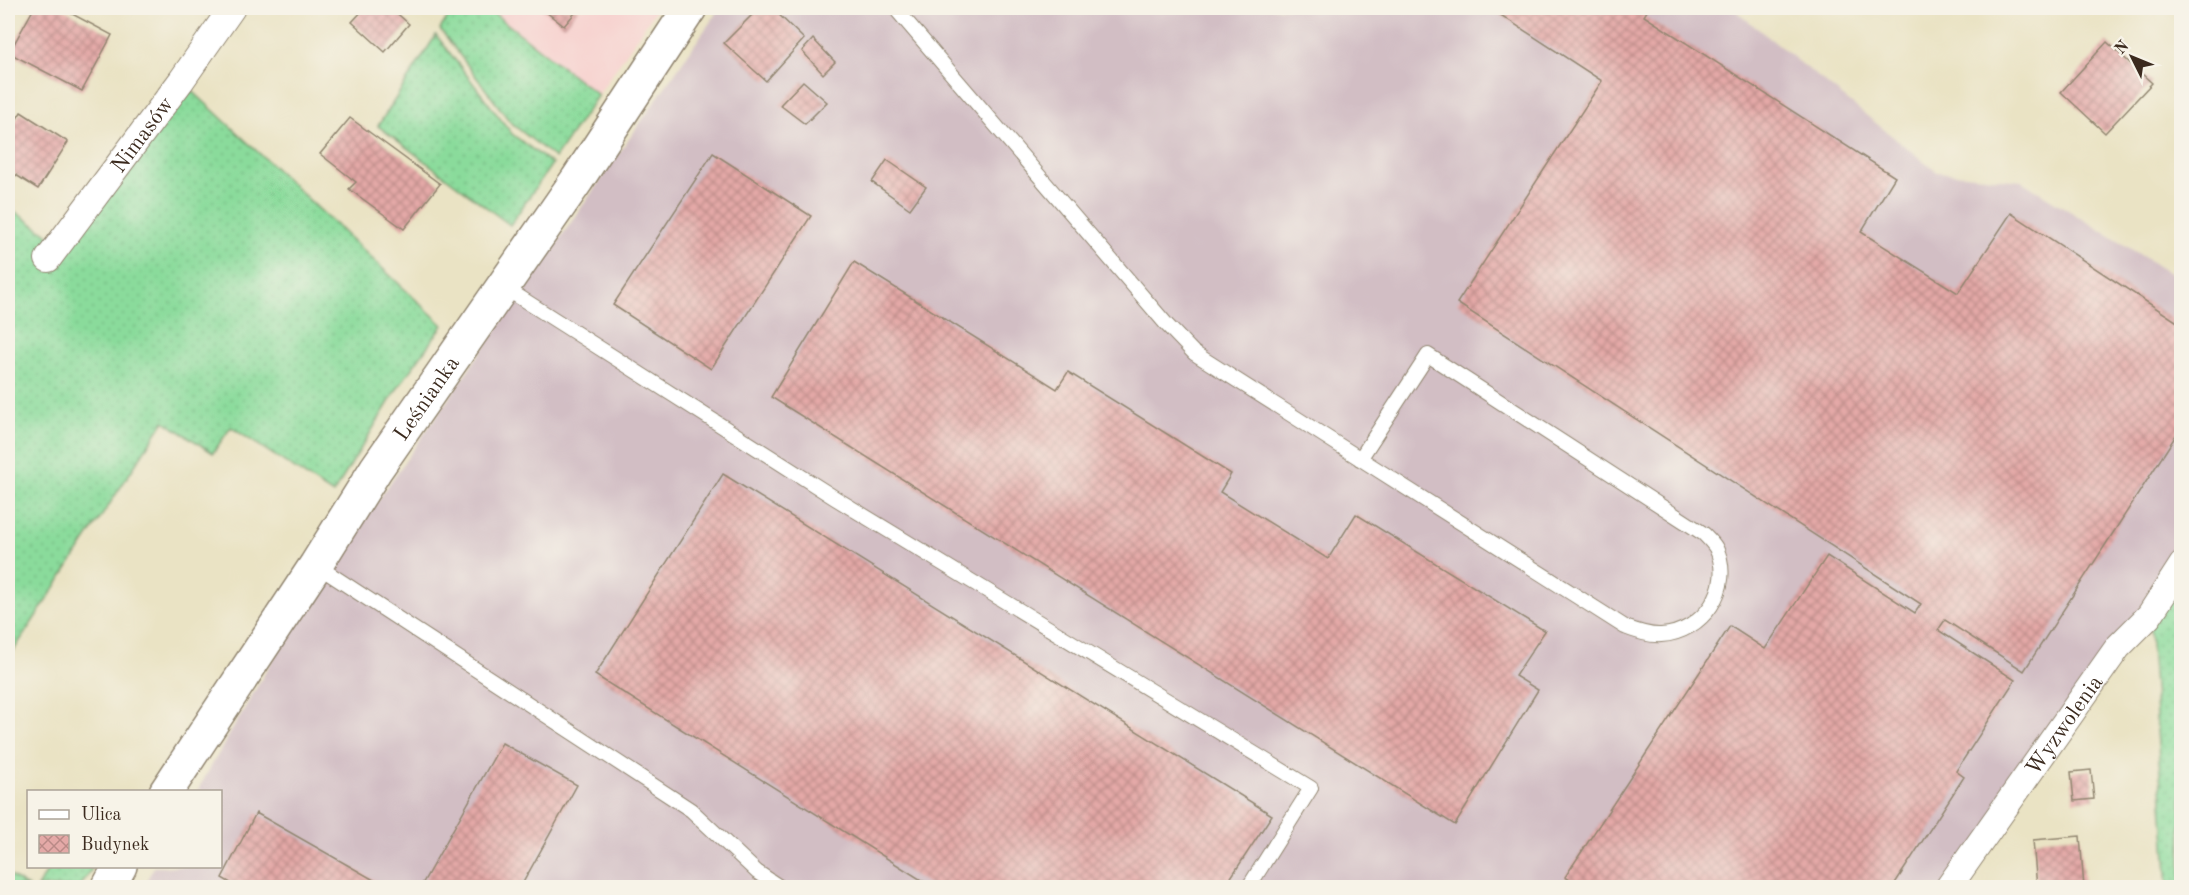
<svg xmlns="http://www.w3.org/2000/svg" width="2189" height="895" font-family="'Old Standard TT',serif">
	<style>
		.built { fill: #f7d0ce }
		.industrial { fill: #d2bec4 }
		.grass { fill: url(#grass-dots); stroke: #62825c; stroke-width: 1.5 }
		.building { fill: url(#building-cross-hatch) }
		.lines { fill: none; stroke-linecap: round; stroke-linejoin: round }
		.service-casing { stroke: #928671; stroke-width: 16 }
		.minor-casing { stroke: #928671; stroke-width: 28 }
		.tertiary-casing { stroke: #928671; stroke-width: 36 }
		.service { stroke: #fff; stroke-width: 14 }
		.minor { stroke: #fff; stroke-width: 26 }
		.tertiary { stroke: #fff; stroke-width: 33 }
		.labels { text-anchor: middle; stroke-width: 4.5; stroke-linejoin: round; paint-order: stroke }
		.street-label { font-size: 22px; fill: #3b2a1e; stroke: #f7f3e8 }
	</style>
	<defs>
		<pattern id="grass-dots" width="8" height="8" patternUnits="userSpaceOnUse" patternTransform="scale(1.5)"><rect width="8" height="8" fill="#8adb9b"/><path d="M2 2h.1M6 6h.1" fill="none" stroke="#78bc85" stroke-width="1.8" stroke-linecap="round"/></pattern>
		<pattern id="building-cross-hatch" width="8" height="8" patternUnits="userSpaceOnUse" patternTransform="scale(1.5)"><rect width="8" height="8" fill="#e4a9a7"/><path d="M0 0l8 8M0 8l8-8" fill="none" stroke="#ba8a87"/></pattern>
	</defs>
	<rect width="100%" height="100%" fill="#f7f3e8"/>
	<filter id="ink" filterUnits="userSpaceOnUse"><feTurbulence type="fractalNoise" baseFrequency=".0167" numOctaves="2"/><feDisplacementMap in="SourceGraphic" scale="12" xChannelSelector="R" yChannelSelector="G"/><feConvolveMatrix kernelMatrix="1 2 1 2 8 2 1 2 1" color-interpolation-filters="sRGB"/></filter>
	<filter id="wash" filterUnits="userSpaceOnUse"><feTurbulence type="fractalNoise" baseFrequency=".008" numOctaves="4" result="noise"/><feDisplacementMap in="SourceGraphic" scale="24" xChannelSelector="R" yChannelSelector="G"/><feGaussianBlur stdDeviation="1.35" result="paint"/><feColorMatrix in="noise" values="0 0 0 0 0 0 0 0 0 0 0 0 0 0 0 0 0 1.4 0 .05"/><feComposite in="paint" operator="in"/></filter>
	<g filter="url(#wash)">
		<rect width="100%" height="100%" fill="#eae3c4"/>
		<!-- built -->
		<path class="built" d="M487 8H657L598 95Z"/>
		<!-- industrial -->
		<path class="industrial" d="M720 8H1732L1937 172 2021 181 2181 280V565L1948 887 142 888 154 867 220 866V792L197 791 299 614Z"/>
		<!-- grass -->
		<path class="grass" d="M454 8H487L598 95 555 158 511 123 440 29Z
			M436 35 512 134 552 164 510 225 378 126Z
			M185 84 443 325 397 389 333 494 231 427 213 453 164 421 8 659V207L66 247Z
			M2181 565V887H2168L2149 616Z
			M50 867V866L93 867 80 887H37Z
			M8 874 28 887H8Z"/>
		<g id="blocks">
			<!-- building -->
			<path class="building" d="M34 8H61L112 35 82 91 9 53Z
				M365 8H391L409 24 385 52 352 22Z
				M541 8H579L564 26Z
				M759 8H772L804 39 766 81 724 43Z
				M1490 8H1649L1644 16 1895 177 1861 232 1958 293 2011 213 2182 325V426L2024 671 1945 620 1938 630 2015 680 1956 771 1964 777 1892 888H1572L1575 883 1565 877 1730 626 1765 649 1827 556 1915 613 1921 604 1457 303 1602 81Z
				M813 39 835 62 823 74 802 51Z
				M2107 42 2152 83 2105 133 2061 92Z
				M803 81 827 102 805 124 780 105Z
				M21 112 68 142 38 189 8 170V133Z
				M350 118 440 184 404 229 349 189 356 182 320 154Z
				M713 153 811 216 711 369 613 305Z
				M887 160 926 187 910 209 872 182Z
				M854 262 1057 389 1068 372 1231 474 1220 492 1328 559 1356 514 1545 631 1515 676 1538 690 1455 825 771 397Z
				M723 474 1272 815 1224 888H934L595 675Z
				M502 743 577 785 520 888H420Z
				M2091 770 2094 799 2074 801 2071 772Z
				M256 813 388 888H239L222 878Z
				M2080 836 2084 888H2037L2033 840Z"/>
		</g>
	</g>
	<g filter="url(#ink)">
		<use href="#blocks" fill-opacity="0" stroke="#928671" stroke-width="1.5"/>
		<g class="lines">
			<!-- service casing -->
			<g class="service-casing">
				<path id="service" d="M895 8 1167 325 1194 353 1625 627C1636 631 1649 636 1661 635 1702 633 1735 588 1716 548 1713 543 1708 538 1704 534L1428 355 1360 459
					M502 286 835 498 1311 788 1248 888
					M316 565 691 810 757 872 781 888"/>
			</g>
			<!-- minor casing -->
			<g class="minor-casing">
				<g id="minor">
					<path id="s1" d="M48 259 181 81 232 8"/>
					<path id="s2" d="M1948 888 2118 647 2149 616 2182 565"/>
				</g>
			</g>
			<!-- tertiary casing -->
			<g class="tertiary-casing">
				<g id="tertiary">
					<path id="s3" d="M166 792 316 565 376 469 577 180 690 8"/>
					<path d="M108 888 120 866"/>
				</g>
			</g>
			<!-- service -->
			<use href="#service" class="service"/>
			<!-- minor -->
			<use href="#minor" class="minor"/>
			<!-- tertiary -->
			<use href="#tertiary" class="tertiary"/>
		</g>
	</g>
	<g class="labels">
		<!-- street labels -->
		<g class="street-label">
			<text dy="8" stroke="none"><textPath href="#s1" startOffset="156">Nimasów</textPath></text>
			<text dy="8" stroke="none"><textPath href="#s3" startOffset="472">Leśnianka</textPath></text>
			<text dy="8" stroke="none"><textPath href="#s2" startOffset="200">Wyzwolenia</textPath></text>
		</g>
	</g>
	<!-- margin -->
	<rect width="2189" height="895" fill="none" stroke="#f7f3e8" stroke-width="30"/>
	<!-- legend -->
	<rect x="27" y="790" width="195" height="78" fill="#f7f3e8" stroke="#aca397" stroke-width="1.5"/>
	<rect x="39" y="810" width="30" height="9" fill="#ffffff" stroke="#aca397" stroke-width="1.5"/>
	<text x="81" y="820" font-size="18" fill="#3b2a1e">Ulica</text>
	<rect x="39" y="835" width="30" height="18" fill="url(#building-cross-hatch)" stroke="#aca397" stroke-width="1.5"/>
	<text x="81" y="850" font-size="18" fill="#3b2a1e">Budynek</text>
	<!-- north arrow -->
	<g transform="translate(2132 57) rotate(313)" stroke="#f7f3e8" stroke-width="4.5" paint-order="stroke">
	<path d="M0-4.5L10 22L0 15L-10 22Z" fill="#3b2a1e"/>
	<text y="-9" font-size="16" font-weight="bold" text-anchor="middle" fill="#3b2a1e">N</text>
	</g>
</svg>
